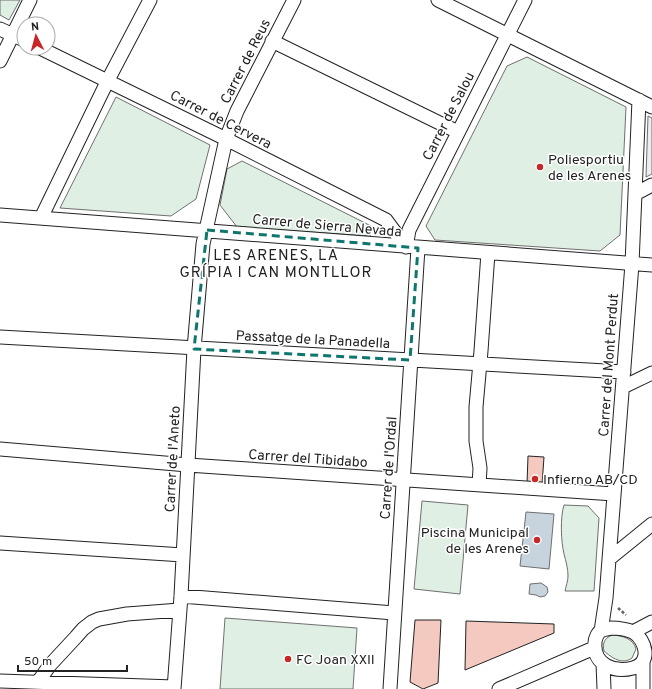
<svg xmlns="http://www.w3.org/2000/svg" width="652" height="689" font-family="Overpass,sans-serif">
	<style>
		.green { fill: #e0efe3; stroke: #6f6f6f }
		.parking { fill: #ededed; stroke: #6f6f6f }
		.water { fill: #c7d3dd; stroke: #6f6f6f }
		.building { fill: #f3c9c0; stroke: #222 }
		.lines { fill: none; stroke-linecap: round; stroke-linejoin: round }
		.street-casing { stroke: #222; stroke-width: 15 }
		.path { stroke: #646464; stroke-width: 2.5; stroke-dasharray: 3 2; stroke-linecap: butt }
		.street { stroke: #fff; stroke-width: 13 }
		.marked { fill: none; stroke: #0f766e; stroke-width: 3; stroke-dasharray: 8 5; stroke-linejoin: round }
		.poi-dot { fill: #c62828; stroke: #fff; stroke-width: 1.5 }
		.labels { text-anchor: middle; stroke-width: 3; stroke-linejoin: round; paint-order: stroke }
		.street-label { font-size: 14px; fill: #222; stroke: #fff }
		.poi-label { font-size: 14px; fill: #222; stroke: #fff; text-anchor: start }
		.neighbourhood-label { font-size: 15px; letter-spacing: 1px; fill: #222; stroke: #fff }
	</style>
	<rect width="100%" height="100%" fill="#fff"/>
	<!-- green -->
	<path class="green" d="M0 0H20L9 20 0 15Z
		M527 57 626 107 620 235 600 251 435 240 426 226 507 66Z
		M116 97 210 145 196 199 171 216 60 208Z
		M242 161 373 227 370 236 237 227 220 205 227 169Z
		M422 501 468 505 460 594 414 589Z
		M564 505 588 506 599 518 594 591H565C566 586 568 581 568 576 568 568 566 562 564 554 561 541 560 518 564 505Z
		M225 618 357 628 353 689H220Z
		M613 635C622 636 633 638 636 649L632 658C622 665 612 658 604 651 602 643 605 637 613 635Z"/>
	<!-- parking -->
	<path class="parking" d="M648 116 652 118V174L646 177Z"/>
	<!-- water -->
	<path class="water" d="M526 512 554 514 549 569 520 566Z
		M541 583 547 587 548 592 545 596 540 597 536 595 529 594 530 584Z"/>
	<!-- building -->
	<path class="building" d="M528 456 544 457 542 485 527 484Z
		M415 620H441L438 683 423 689 410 682Z
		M466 621 554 624V633L465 670Z"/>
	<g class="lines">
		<!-- street casing -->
		<g class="street-casing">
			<path id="street" d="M438 0 652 107
				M0 29 24 40
				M272 41 458 132
				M40 48 226 139 386 220 406 247
				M0 61 30 0
				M635 194 652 185
				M0 215 652 265
				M41 218 108 80 150 0
				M406 247 409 230 525 0
				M0 337 624 372
				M623 387 652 373
				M0 449 188 465 614 494
				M479 485 480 468 476 441V407L481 351 488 253
				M0 543 183 555
				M609 559 652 524
				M181 596 394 613
				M611 628C619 628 626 629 633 632 646 640 652 663 633 668 615 673 593 665 595 643 595 638 598 632 602 630 605 629 609 629 611 628Z
				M601 631 606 598 632 264 639 100
				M633 632 652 622
				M603 663 604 689
				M643 663V689
				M0 681 174 687
				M38 682 50 665 76 637 83 629 92 622 99 619 127 614 180 610
				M174 689 181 596 194 349 203 244 226 139 237 111 294 0
				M390 689 418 248
				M499 689 594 648"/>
		</g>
		<!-- path -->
		<path class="path" d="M618 608 626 615"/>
		<!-- street -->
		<use href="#street" class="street"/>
	</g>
	<!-- marked area -->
	<path class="marked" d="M207 230 418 248 410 360 194 349Z"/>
	<!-- markers -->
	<g class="poi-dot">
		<circle cx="540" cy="167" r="4"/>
		<circle cx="535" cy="479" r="4"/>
		<circle cx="537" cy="540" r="4"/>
		<circle cx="288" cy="659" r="4"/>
	</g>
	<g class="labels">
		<!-- street labels -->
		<g class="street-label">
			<text transform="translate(245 61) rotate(-63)" y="5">Carrer de Reus</text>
			<text transform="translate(448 116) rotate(-63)" y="5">Carrer de Salou</text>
			<text transform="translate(221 119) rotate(27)" y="5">Carrer de Cervera</text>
			<text transform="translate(327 225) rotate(5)" y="5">Carrer de Sierra Nevada</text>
			<text transform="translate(313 339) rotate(3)" y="5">Passatge de la Panadella</text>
			<text transform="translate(608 365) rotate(-86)" y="5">Carrer del Mont Perdut</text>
			<text transform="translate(308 458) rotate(4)" y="5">Carrer del Tibidabo</text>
			<text transform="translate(172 459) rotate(-87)" y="5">Carrer de l'Aneto</text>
			<text transform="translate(388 468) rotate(-86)" y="5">Carrer de l'Ordal</text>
		</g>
		<!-- poi labels -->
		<g class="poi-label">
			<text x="548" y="164">Poliesportiu<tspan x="548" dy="16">de les Arenes</tspan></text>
			<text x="543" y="484">Infierno AB/CD</text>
			<text x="529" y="537" text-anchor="end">Piscina Municipal<tspan x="529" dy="16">de les Arenes</tspan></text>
			<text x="296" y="664">FC Joan XXII</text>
		</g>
		<!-- neighbourhood labels -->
		<g class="neighbourhood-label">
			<text x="276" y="260">LES ARENES, LA<tspan x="276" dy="17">GRÍPIA I CAN MONTLLOR</tspan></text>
		</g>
	</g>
	<!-- north arrow -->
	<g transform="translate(36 36) rotate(354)"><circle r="19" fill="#ffffff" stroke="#a7a7a7"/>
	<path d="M0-3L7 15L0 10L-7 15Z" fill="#c62828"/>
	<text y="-6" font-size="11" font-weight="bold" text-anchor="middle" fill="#222222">N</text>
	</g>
	<!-- scale -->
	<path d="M18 665v6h109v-6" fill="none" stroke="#222222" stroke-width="2"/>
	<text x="24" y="665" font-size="12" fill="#222222" stroke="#ffffff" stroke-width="3" paint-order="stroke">50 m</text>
</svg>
